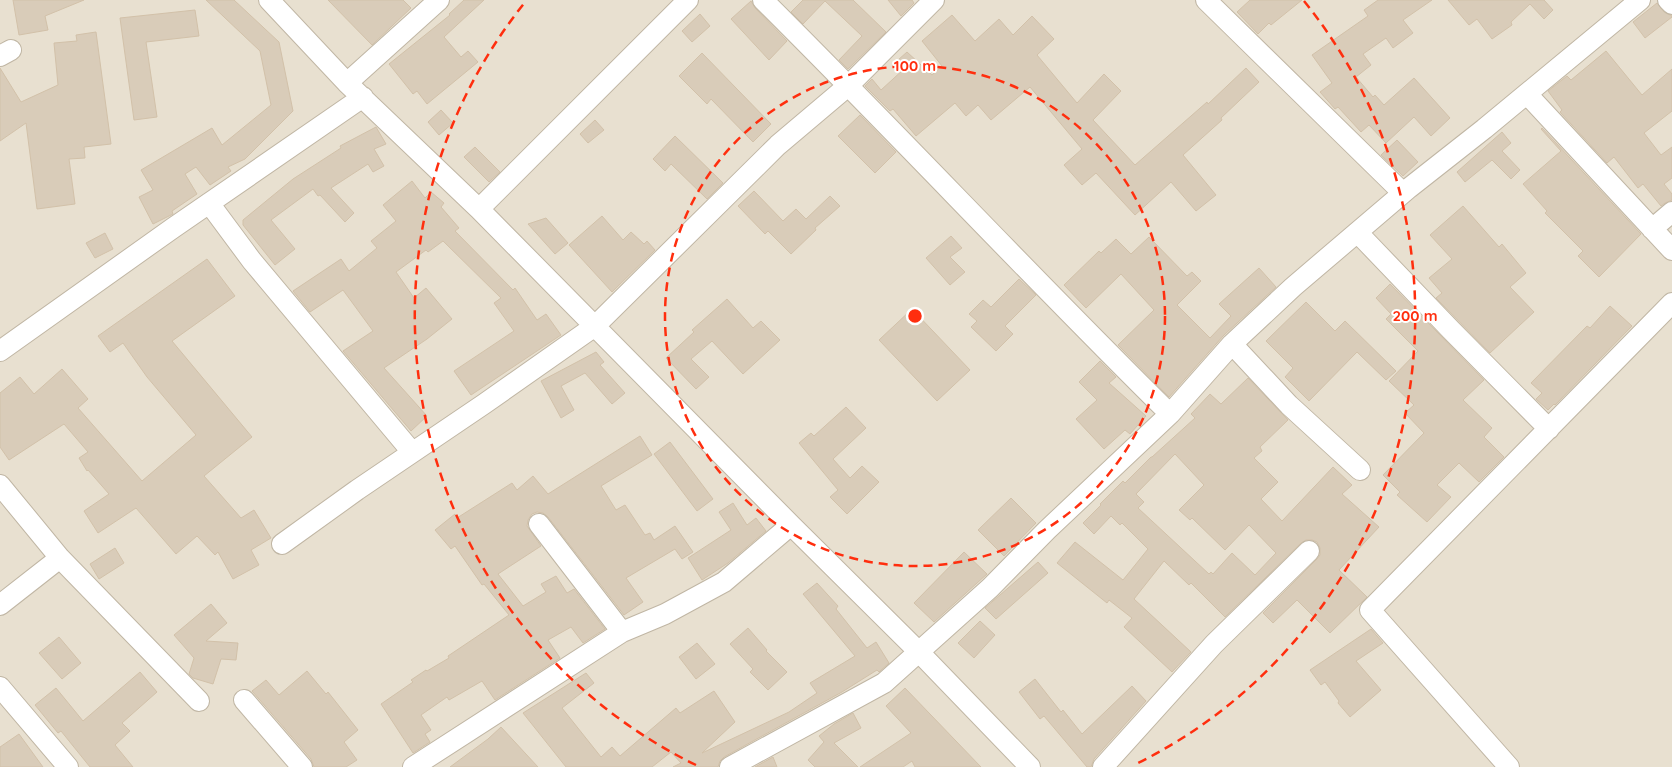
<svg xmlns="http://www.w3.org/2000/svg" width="1672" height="767" font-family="Quicksand,sans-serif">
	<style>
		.residential { fill: #e8e0d0 }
		.building { fill: #d9ccb9; stroke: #d2c1a9; fill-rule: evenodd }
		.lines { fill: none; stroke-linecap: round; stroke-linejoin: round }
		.minor-casing { stroke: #c0b6a4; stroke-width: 22 }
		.minor { stroke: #fff; stroke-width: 20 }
		.ring { fill: none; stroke: #ff2e0e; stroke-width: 2.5; stroke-dasharray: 9 6 }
		.centre { fill: #ff2e0e; stroke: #fff; stroke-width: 2.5 }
		.ring-label { font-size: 15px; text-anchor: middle; font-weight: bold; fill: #ff2e0e; stroke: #fff; stroke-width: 4; stroke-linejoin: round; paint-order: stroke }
	</style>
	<rect width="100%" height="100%" fill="#f3eee2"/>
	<!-- residential -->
	<path class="residential" d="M0 0H1672V767H0Z"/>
	<!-- building -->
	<path class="building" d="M13 0H84L45 16 48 30 19 35Z
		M206 0H234L279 42 293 111 245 159 228 167 231 171 210 185 196 167 185 174 197 194 172 211 173 214 153 224 139 197 153 190 141 170 212 128 222 145 271 105 260 51Z
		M328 0H403L411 8 372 45Z
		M464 0H484L444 37 461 57 468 51 478 62 427 104 417 91 413 94 389 64 450 15 449 14Z
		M803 0H853L886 32 848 69 839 60 862 36 825 1 803 24 791 12Z
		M888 0H912L914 3 901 16Z
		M1250 0H1302L1271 25 1269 23 1258 34 1237 12Z
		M1378 0H1432L1403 20 1413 33 1393 48 1386 38 1363 54 1371 65 1356 77 1373 97 1375 95 1384 105 1414 78 1450 118 1431 136 1414 117 1386 143 1369 125 1361 132 1338 107 1335 109 1320 92 1332 83 1312 55 1368 16 1364 10Z
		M1448 0H1544L1553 10 1544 19 1530 4 1511 22 1512 25 1492 39 1477 19 1469 25Z
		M751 1 755 8 787 41 769 60 731 19Z
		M1657 3 1664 12 1672 16V17L1645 38 1633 22Z
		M195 10 199 36 146 42 157 117 134 120 120 18Z
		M700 14 710 26 692 42 682 31Z
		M952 15 975 41 999 19 1013 35 1032 16 1054 39 1037 55 1077 103 1104 74 1121 91 1093 120 1135 165 1207 102 1208 104 1246 68 1259 82 1221 118 1222 120 1183 155 1216 195 1196 211 1171 182 1135 215 1096 173 1082 185 1064 165 1082 149 1030 87 991 120 978 105 966 116 955 103 916 136 893 109 890 111 865 86 872 79 881 90 905 68 898 60 907 52 932 75 942 66 922 41Z
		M96 32 111 144 84 147 85 158 69 159 75 204 37 209 26 123 0 141V68L21 102 58 85 54 43 77 41 76 35Z
		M1606 51 1642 95 1672 69V111L1644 133 1661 155 1672 147V178L1664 184 1672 194V200L1665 203 1661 206 1643 184 1638 188 1614 157 1607 163 1560 112 1562 110 1548 91 1567 76 1571 80Z
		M702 53 771 124 753 142 711 99 707 104 679 76Z
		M441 110 453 123 439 135 428 122Z
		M860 115 896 152 875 173 838 136Z
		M595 120 604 130 588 143 580 134Z
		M376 127 386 144 374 149 384 166 373 172 368 164 331 188 354 213 345 222 320 195 318 196 313 189 271 220 295 249 275 265 243 225V220L293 179 341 148 340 146Z
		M1542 128 1641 234 1599 277 1578 256 1583 251 1545 213 1547 211 1523 184 1561 151 1541 129Z
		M1502 132 1511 143 1502 151 1520 170 1511 179 1492 160 1465 182 1457 172Z
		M675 136 723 183 707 199 671 164 665 171 653 159Z
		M1397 140 1418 162 1403 176 1381 155Z
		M475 147 500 172 489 182 464 157Z
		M412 181 425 198 431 192 444 203 441 207 459 228 455 231 513 290 515 288 537 320 546 314 561 335 471 395 454 371 514 331 494 303 501 298 443 241 428 252 426 250 396 272 414 298 426 288 452 319 427 339 384 368 427 416 411 431 343 351 373 331 343 290 310 312 293 291 341 259 349 271 377 248 371 241 396 221 383 205Z
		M754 191 783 221 796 209 806 219 830 196 840 206 815 228 816 230 791 254 768 231 765 234 738 206Z
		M1463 206 1499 247 1502 244 1526 273 1510 287 1534 312 1490 353 1436 298 1442 293 1429 278 1452 259 1430 235Z
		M602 216 623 240 631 232 644 244 647 241 655 250 612 292 569 245Z
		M546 218 568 243 555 254 528 224Z
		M105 233 113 249 95 258 86 243Z
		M951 236 962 248 950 257 965 272 950 285 926 258Z
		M1149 237 1187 276 1192 272 1201 281 1177 305 1210 338 1231 316 1219 304 1259 268 1276 287 1224 335 1169 397 1118 345 1154 310 1121 274 1086 308 1064 285 1099 251 1101 253 1116 239 1131 254Z
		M207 259 235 296 172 341 252 437 204 476 241 518 254 510 271 538 251 550 259 565 233 579 218 552 215 555 197 536 176 554 136 508 98 533 84 511 109 494 88 470 87 471 79 458 88 452 64 424 9 460 0 447V393L20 377 34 394 62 369 88 399 78 408 142 481 196 435 147 377 123 343 110 352 98 336Z
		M1019 279 1036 295 1005 326 1013 334 996 351 971 327 977 321 969 314 983 300 991 307Z
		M1390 284 1484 380 1463 400 1492 428 1484 437 1504 457 1479 482 1459 463 1437 485 1451 497 1427 522 1397 495 1400 492 1383 475 1424 433 1405 413 1414 405 1389 381 1418 351 1386 319 1391 314 1376 298Z
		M727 299 753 328 761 321 780 340 743 374 712 341 691 359 709 377 696 389 666 358 694 332 692 330Z
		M1306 302 1335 331 1345 321 1396 371 1386 380 1357 352 1309 401 1285 377 1293 368 1266 341Z
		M1610 306 1632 326 1555 405 1554 404 1548 410 1536 399 1542 393 1531 383 1587 326 1590 328Z
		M912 309 970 370 937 401 879 340Z
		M596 352 604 362 600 365 625 393 612 404 585 373 561 386 574 410 561 418 541 381Z
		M1100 361 1116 377 1109 383 1146 416 1130 434 1125 430 1104 449 1076 419 1097 400 1079 382Z
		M1248 378 1288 420 1260 447 1262 451 1254 458 1278 482 1261 499 1282 521 1333 467 1352 485 1342 494 1379 527 1339 570 1367 597 1330 633 1297 600 1273 623 1263 613 1317 559 1320 555V548L1317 542 1312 540H1306L1301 543 1225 617 1191 583 1189 585 1164 561 1134 599 1191 652 1172 672 1124 627 1132 618 1109 600 1107 603 1057 563 1075 542 1123 580 1148 549 1122 523 1120 525 1111 516 1094 534 1083 523 1101 505 1100 504 1123 481 1125 483 1151 457H1152L1195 418 1191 414 1210 394 1221 404ZM1175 454 1204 485 1179 510 1190 520 1192 518 1225 550 1249 525 1276 553 1255 575 1232 553 1213 574 1211 572 1209 574 1138 508 1144 502 1136 494Z
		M846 407 866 428 833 459 850 478 862 466 879 482 847 514 830 497 838 490 799 443 811 433 814 436Z
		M640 436 652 455 601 486 616 510 625 505 645 535 650 533 654 540 675 526 693 552 682 559 675 549 626 578 643 602 624 615 548 517 543 513 537 512 532 514 528 520 527 526 541 546 498 574 523 606 546 592 541 584 556 576 567 593 574 589 605 629 583 643 571 627 548 640 560 658 495 700 482 681 449 700 447 697 421 715 431 730 425 734 430 742 413 753 381 704 413 682 411 680 426 670 427 671 449 658 448 656 509 615 484 584 482 585 455 546 451 549 435 530 455 514 457 518 512 483 517 490 533 476 548 494Z
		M670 442 713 499 697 511 654 454Z
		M1011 498 1036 523 1004 556 978 530Z
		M733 503 747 525 756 518 766 531 728 563 702 580 688 558 731 530 719 512Z
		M115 548 124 563 99 579 90 564Z
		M964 552 987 574 934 622 914 603Z
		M1038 562 1048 573 996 619 985 608Z
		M817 583 838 606 836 609 867 648 876 642 889 663 879 672 877 670 842 692 724 757 720 761 718 767H673L681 763 671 752 652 767H566L523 713 586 673 594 683 562 708 601 757 612 747 620 756 676 708 680 713 714 691 735 722 702 753 789 712 817 693 810 683 855 656 803 594Z
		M211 604 227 623 206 641 238 643 236 660 221 659 213 684 193 678 189 674 194 658 174 635Z
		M980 621 995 635 974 658 958 643Z
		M748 628 767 650 766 651 787 672 768 690 750 672 753 669 730 644Z
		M1371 629 1383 643 1356 661 1381 690 1350 717 1338 703 1339 701 1325 682 1321 685 1310 670Z
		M59 637 81 663 62 679 39 653Z
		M697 643 715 664 696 679 679 657Z
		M307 671 326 694 328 692 358 730 344 742 357 760 346 767H314L311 759 252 691 266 680 279 695Z
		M140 672 157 692 122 723 130 731 115 745 133 767H90L61 731 58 733 35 705 56 688 83 721Z
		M1035 679 1061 712 1063 710 1082 734 1132 686 1146 701 1094 759 1091 767H1087L1044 716 1040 719 1019 692Z
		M905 688 981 767H915L912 761 903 767H860L911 733 886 706Z
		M853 713 861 728 834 743 858 767H815L808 760 824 742 819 736 834 724Z
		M501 727 538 767H450L488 739Z
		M19 734 43 767H0V747Z
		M773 757 777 767H755Z"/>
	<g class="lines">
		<!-- minor casing -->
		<g class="minor-casing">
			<path id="minor" d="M269 0 347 83 479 209 791 525 918 651 1030 767
				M763 0C900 136 1032 278 1170 414
				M1206 0 1403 193
				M1668 0 1672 4
				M0 56 11 50
				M347 83 439 0
				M1527 94 1672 250
				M209 203 252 261 412 452
				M479 209 688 0
				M1652 229 1672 212
				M1358 233 1451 330 1549 429
				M1232 344 1289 405 1360 470
				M0 351 173 228 363 97
				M0 485 60 558 199 701
				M539 524 622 632
				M282 544 357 490 484 404 595 326 778 145 849 85 934 0
				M0 605 60 558
				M0 687 68 767
				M244 700 302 767
				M413 767 622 632 665 614 724 582 791 525
				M730 767 884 683 990 588 1047 530 1170 414 1232 344 1293 287 1409 188 1484 129 1640 0
				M1103 767 1214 644 1309 551
				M1509 767 1370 610 1672 303"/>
		</g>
		<!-- minor -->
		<use href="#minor" class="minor"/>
	</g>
	<!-- distance rings -->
	<g class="ring">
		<circle cx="915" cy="316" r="250"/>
		<path d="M696 765A500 500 0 0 1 526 1M1304 1A500 500 0 0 1 1134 765"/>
	</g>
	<circle cx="915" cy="316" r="8" class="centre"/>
	<g class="ring-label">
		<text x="915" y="71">100 m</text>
		<text x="1415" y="321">200 m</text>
	</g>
</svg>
